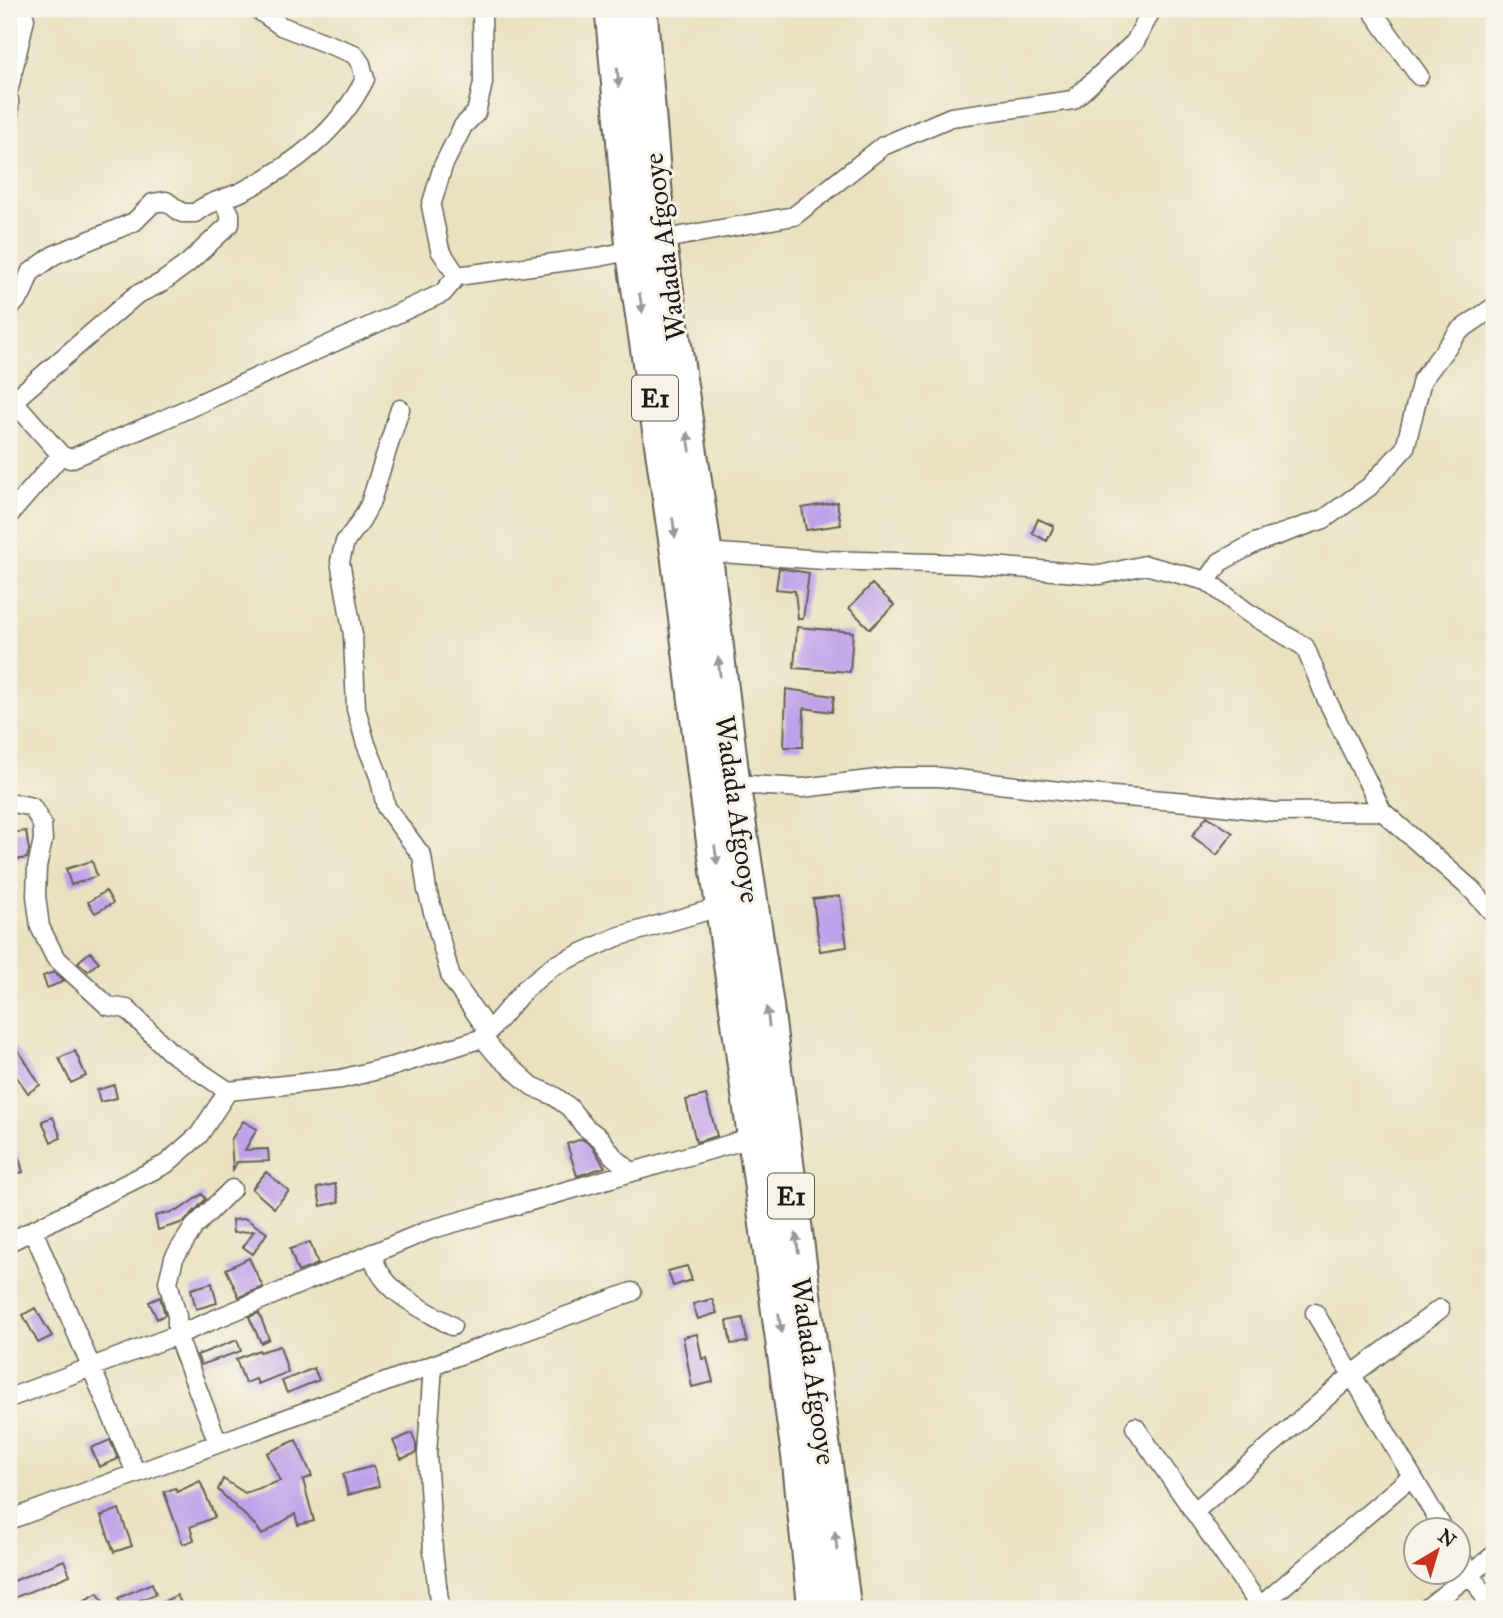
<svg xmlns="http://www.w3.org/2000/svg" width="1503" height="1618" font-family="'IM FELL Great Primer',serif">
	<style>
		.building { fill: #bfa1e9 }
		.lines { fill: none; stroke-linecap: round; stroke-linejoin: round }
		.street-casing { stroke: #646155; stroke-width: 21 }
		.highway-casing { stroke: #646155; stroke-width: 37 }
		.street { stroke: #fff; stroke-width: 18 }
		.highway { stroke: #fff; stroke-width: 33 }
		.oneway { fill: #999 }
		.labels { text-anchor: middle; stroke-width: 6; stroke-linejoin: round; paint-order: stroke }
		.shield { fill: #f7f3e8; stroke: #5e5c59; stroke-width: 2 }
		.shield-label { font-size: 26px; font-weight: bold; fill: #1c1c1c }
		.street-label { font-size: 28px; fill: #1c1c1c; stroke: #f7f3e8 }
	</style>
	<rect width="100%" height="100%" fill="#f7f3e8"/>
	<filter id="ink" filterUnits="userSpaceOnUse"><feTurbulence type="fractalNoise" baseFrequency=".0143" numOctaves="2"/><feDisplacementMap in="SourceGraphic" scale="14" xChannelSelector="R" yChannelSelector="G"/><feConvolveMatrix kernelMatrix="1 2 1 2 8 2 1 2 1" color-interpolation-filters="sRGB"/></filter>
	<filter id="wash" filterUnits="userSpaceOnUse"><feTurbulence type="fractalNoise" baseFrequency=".00686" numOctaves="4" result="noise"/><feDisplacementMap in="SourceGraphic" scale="28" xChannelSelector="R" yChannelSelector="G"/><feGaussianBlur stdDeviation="1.57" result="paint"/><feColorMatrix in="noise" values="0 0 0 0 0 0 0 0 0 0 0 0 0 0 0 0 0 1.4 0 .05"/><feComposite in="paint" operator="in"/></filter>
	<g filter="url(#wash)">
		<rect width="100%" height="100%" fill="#eae1c0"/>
		<g id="blocks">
			<!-- building -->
			<path class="building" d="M837 502 841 525 806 530 802 508Z
				M1038 519 1054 526 1047 541 1032 533Z
				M779 568 809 573 803 619H798L795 591 776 589Z
				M872 584 894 605 870 629 849 608Z
				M797 627 853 632 850 672 794 668Z
				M786 689 834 696 832 712 804 708 803 747H784Z
				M1207 816 1233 833 1217 855 1192 836Z
				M26 831 29 850 27 858 14 860 10 833Z
				M92 861 97 876 71 885 66 869Z
				M106 891 113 903 95 913 88 902Z
				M840 896 847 947 820 951 813 899Z
				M90 952 99 962 88 971 78 962Z
				M54 972 65 981 47 988 43 976Z
				M9 1040 23 1057 40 1085 28 1093 9 1066Z
				M75 1051 86 1076 71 1083 59 1058Z
				M114 1085 117 1098 100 1102 97 1090Z
				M706 1095 717 1136 696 1142 686 1100Z
				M53 1117 61 1138 51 1142 42 1121Z
				M243 1121 257 1129 245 1150 268 1149 269 1161 237 1162 233 1170 231 1140Z
				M12 1135 23 1172 11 1175 9 1168V1136Z
				M582 1139 592 1146 605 1167 577 1176 567 1144Z
				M266 1172 289 1191 274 1208 252 1189Z
				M335 1184 339 1202 321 1206 317 1188Z
				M202 1194 206 1199 184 1222 158 1230 155 1216 179 1210Z
				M246 1219 267 1233 253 1254 243 1247 254 1231 233 1233 232 1220Z
				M310 1242 318 1264 298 1272 290 1249Z
				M249 1258 263 1287 239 1297 226 1269Z
				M687 1266 692 1280 673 1286 668 1271Z
				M212 1283 217 1303 196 1309 191 1289Z
				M160 1297 165 1315 157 1319 149 1302Z
				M712 1299 717 1313 698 1319 693 1304Z
				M35 1308 52 1336 38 1343 23 1315Z
				M259 1313 269 1339 261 1343 249 1317Z
				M743 1318 747 1342 731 1344 727 1321Z
				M697 1334 702 1359 707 1358 713 1382 692 1387 683 1337Z
				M237 1340 241 1351 201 1365 197 1355Z
				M280 1346 288 1372 258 1384 256 1379 245 1383 236 1359 259 1350 260 1352Z
				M314 1368 319 1380 287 1393 282 1381Z
				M412 1433 416 1444V1453L401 1459 393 1441Z
				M110 1440 118 1459 99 1467 91 1448Z
				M296 1440 312 1476 303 1480 314 1521 298 1525 295 1514 262 1535 256 1526 218 1490 223 1479 245 1493 280 1481 267 1453Z
				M374 1466 379 1486 348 1495 343 1474Z
				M200 1481 215 1517 190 1527 194 1540 183 1544 164 1492 175 1488 177 1492Z
				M119 1509 132 1546 114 1552 101 1516Z
				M64 1560 70 1575 9 1600V1583Z
				M152 1583 156 1594 122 1607 118 1598Z
				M98 1593 107 1609H88L83 1601Z
				M177 1595 184 1609H149Z"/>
		</g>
	</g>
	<g filter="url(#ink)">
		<use href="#blocks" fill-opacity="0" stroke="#646155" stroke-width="2"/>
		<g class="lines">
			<!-- street casing -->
			<g class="street-casing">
				<path id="street" d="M1371 9 1419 76
					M9 88 25 19 22 9
					M9 100V123
					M659 240 794 216 883 146 951 117 1073 100 1135 42 1152 9
					M457 276 440 250 431 206 443 166 463 126 476 113 483 83 482 9
					M9 309 22 294 30 273 54 255 134 222 153 203 166 201 182 213H195C209 201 227 199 243 191 294 165 339 131 365 79L361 64 354 54 281 26 257 9
					M9 396 61 455 70 459 158 422 443 293 457 276 599 257 633 250
					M13 401 136 295 161 283 187 264 230 224V214L223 201
					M400 409 370 504 359 524 345 542 340 561 353 635 356 709 366 744 379 776 386 807 422 856 427 890 451 978 489 1032
					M9 515 61 455
					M705 552 824 560 968 564 1100 575 1145 565 1207 581 1247 612 1305 647 1326 698 1382 811 1472 890 1494 914
					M1207 581 1220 562 1255 543 1324 519 1369 487 1405 448 1422 380 1459 331 1494 307
					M733 784 802 788 894 777H940L1076 793 1188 802 1275 812 1382 811
					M9 802 32 807 42 824 43 840 37 867 36 896 40 927 55 957 108 1006 127 1009 169 1051 228 1091 341 1079 394 1066 483 1038 525 989 553 966 617 937 723 906
					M483 1038 496 1054 532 1086 554 1096 569 1107 585 1127 600 1138 613 1156 631 1172
					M33 1230 136 1473
					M9 1242 166 1164 199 1135 228 1091
					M372 1253C380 1292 421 1307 452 1326
					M1315 1313 1444 1530
					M433 1365 427 1454 433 1551 440 1609
					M9 1398 177 1335 429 1230 755 1137
					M1135 1427 1262 1609
					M218 1443 177 1335V1316L168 1282 174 1258 194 1227 232 1189
					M1194 1512 1352 1375 1440 1309
					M9 1520 632 1292
					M1458 1553 1492 1609
					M1257 1609 1412 1476
					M1426 1609 1494 1555"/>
			</g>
			<!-- highway casing -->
			<g class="highway-casing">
				<path id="highway" d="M612 9 633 250 678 556 706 787 799 1459 815 1609
					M640 9 659 240 705 552 733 784 766 1003 844 1609"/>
			</g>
			<!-- street -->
			<use href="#street" class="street"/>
			<!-- highway -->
			<use href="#highway" class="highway"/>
		</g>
		<!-- one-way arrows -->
		<defs><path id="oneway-solid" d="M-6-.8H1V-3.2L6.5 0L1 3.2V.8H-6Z" transform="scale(1.75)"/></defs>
		<g class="oneway">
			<use href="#oneway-solid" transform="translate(618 77) rotate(85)"/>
			<use href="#oneway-solid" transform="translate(641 303) rotate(81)"/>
			<use href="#oneway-solid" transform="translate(689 442) rotate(-98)"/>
			<use href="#oneway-solid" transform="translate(674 528) rotate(82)"/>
			<use href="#oneway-solid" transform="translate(719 667) rotate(-97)"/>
			<use href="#oneway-solid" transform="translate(716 855) rotate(82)"/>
			<use href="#oneway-solid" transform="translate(768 1017) rotate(-97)"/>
			<use href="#oneway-solid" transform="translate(797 1243) rotate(-98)"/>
			<use href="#oneway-solid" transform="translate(780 1323) rotate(82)"/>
			<use href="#oneway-solid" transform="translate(836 1541) rotate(-97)"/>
		</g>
	</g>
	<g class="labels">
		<!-- shield labels -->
		<g class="shield">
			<rect x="632" y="375.5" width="46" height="45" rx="5"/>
			<rect x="768" y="1173.5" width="46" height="45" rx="5"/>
		</g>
		<g class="shield-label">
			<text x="655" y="407">E1</text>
			<text x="791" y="1205">E1</text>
		</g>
		<!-- street labels -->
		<g class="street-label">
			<text transform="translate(664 247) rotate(-97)" y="10">Wadada Afgooye</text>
			<text transform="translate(738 809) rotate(82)" y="10">Wadada Afgooye</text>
			<text transform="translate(814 1371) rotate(82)" y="10">Wadada Afgooye</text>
		</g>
	</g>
	<!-- margin -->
	<rect width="1503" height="1618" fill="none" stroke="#f7f3e8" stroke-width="35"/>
	<!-- north arrow -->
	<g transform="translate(1437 1551) rotate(38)"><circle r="33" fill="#f7f3e8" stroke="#9f9d96" stroke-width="2"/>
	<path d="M0-5L12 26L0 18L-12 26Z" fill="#c8321e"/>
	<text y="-10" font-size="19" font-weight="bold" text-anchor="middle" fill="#1c1c1c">N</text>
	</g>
</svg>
